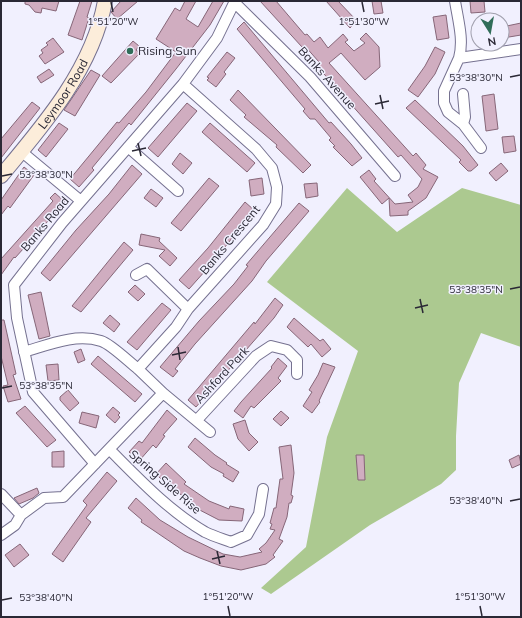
<svg xmlns="http://www.w3.org/2000/svg" width="522" height="618" font-family="Mulish,sans-serif">
	<style>
		.green { fill: #acc990 }
		.building { fill: #d0adc0; stroke: #866678 }
		.lines { fill: none; stroke-linecap: round; stroke-linejoin: round }
		.street-casing { stroke: #757190; stroke-width: 12 }
		.secondary-casing { stroke: #757190; stroke-width: 16 }
		.street { stroke: #fff; stroke-width: 10 }
		.secondary { stroke: #fcedda; stroke-width: 14 }
		.ticks { fill: none; stroke: #2a2835; stroke-width: 1.5 }
		.poi-dot { fill: #306d59; stroke: #f1f0fe; stroke-width: 1.5 }
		.labels { text-anchor: middle; stroke-width: 3; stroke-linejoin: round; paint-order: stroke }
		.poi-label { font-size: 12px; fill: #2a2835; stroke: #f1f0fe; text-anchor: start }
		.street-label { font-size: 12px; fill: #2a2835; stroke: #f1f0fe }
		.ticks-label { font-size: 10px; text-anchor: middle; fill: #2a2835; stroke: #f1f0fe; stroke-width: 3; stroke-linejoin: round; paint-order: stroke }
	</style>
	<rect width="100%" height="100%" fill="#f1f0fe"/>
	<!-- green -->
	<path class="green" d="M347 188 397 232 462 188 521 205V347L481 333 459 383 456 436V470L441 484 370 525 271 594 261 588 306 547 327 437 358 351 267 282Z"/>
	<!-- building -->
	<path class="building" d="M25 1H59L56 11 42 8 41 13 35 12 29 5 25 4Z
		M80 1H92L87 17 89 18 82 40 68 35Z
		M121 1H138L117 19 111 12Z
		M185 1H196L186 19 198 27 213 1H224L210 25 176 69 131 125 129 123 111 145 92 168 94 170 79 187 70 179 117 122 119 123 146 92 176 52 156 39 175 8 180 11Z
		M260 1H276L305 35 307 34 314 42 320 37 328 48 343 34 348 40 345 42 354 51 365 43 360 39 366 33 379 47 380 67 365 80 341 53 329 63 413 156 416 153 426 165 423 169 438 177 426 198 408 211V215L390 216 389 198 382 204 360 177 369 170 376 179 374 181 395 204 413 202 408 195 418 187 422 179 401 155 398 157 316 65 319 62 304 45 302 47Z
		M326 1H338L357 21 350 28Z
		M372 1H381L383 13 374 14Z
		M470 1H484L485 12 471 13Z
		M446 15 449 38 437 40 433 17Z
		M244 22 329 123 331 122 351 144 362 158 352 166 333 147 335 146 329 140 331 138 315 119H310L303 111 305 109 237 29Z
		M521 23V35L503 38 502 27Z
		M53 38 64 52 45 64 39 56 43 53 41 50 48 45 46 43Z
		M133 41 139 46 136 50 140 53 111 83 102 76Z
		M435 47 445 52 435 74 418 97 408 90 425 66Z
		M227 52 235 58 224 72 226 74 216 87 207 80 209 78 207 77Z
		M49 69 54 75 41 83 37 77Z
		M91 70 100 75 75 116 64 110Z
		M238 90 311 165 303 173 276 147 277 145 244 117 246 115 230 100Z
		M494 94 498 129 486 131 482 96Z
		M415 100 463 146 478 165 471 171H468L459 162 461 160 406 108Z
		M32 102 40 108 1 158V139Z
		M187 103 197 111 158 157 148 148Z
		M59 123 68 129 46 157 38 150Z
		M210 123 255 163 247 172 202 132Z
		M514 136 516 151 504 153 502 137Z
		M180 153 192 163 183 174 172 164Z
		M501 163 508 171 496 181 489 173Z
		M132 165 142 174 50 281 41 273 76 230 109 194Z
		M24 167 34 175 10 208 8 206 1 215V200Z
		M209 178 219 186 181 231 171 223Z
		M262 178 264 194 251 196 249 180Z
		M317 183 318 196 306 198 304 184Z
		M151 189 163 198 156 207 144 198Z
		M55 193 65 202 15 258 14 257 1 275V259L53 201 50 198Z
		M245 202 254 210 214 261 189 289 179 280 208 248Z
		M299 203 309 211 266 261 252 281 195 344 175 369 178 371 173 377 160 367 199 321 234 284 248 266 246 265Z
		M141 234 160 238 159 241 177 258 170 266 159 256 165 250 139 245Z
		M124 242 133 250 81 312 72 306Z
		M135 285 145 294 138 301 128 292Z
		M41 292 50 336 39 339 28 295Z
		M275 298 283 305 274 318 196 407 188 400 254 322 255 324Z
		M162 303 171 310 137 350 127 342Z
		M110 315 120 324 114 332 103 323Z
		M294 318 320 341 323 339 331 349 322 357 311 344 308 347 287 327Z
		M1 320H4L16 374 13 375 21 399 8 402 3 386 8 385 1 356Z
		M81 349 85 360 78 363 74 352Z
		M98 356 142 394 135 402 91 364Z
		M278 358 287 366 278 378 281 381 254 408 251 406 243 418 234 411 241 402 272 368 271 367Z
		M323 363 335 367 319 401 320 402 312 413 303 406 312 392 309 390 318 375Z
		M58 364 59 380 48 381 46 365Z
		M68 390 79 403 70 411 60 400V397Z
		M25 406 56 440 47 447 16 413Z
		M113 407 120 413 118 415 120 417 115 423 106 415Z
		M167 410 177 419 163 435 165 436 156 448 153 445 139 461 129 452 139 441 142 443Z
		M281 411 289 418 281 426 273 419Z
		M82 412 99 416 96 428 79 423Z
		M245 420 249 433 258 442 249 451 238 439 233 424Z
		M195 438 215 455 227 463 226 464 239 472 233 482 223 476 224 474 211 467 188 447Z
		M291 445 294 473 291 495 293 496 291 503H289L287 517 279 539 283 541 273 555 275 557 266 564 241 570 221 566 200 558 184 551 153 530 141 522 142 520 128 508 136 498 160 520 188 537 223 554 240 557 262 552 259 549 266 543 275 530 270 529 272 524 270 523 274 508H276L280 479H283L279 447Z
		M64 451V467H52V452Z
		M356 455H364L365 480H358Z
		M519 455 521 464 512 468 509 460Z
		M166 463 186 482 184 484 209 501 229 509 230 506 244 509 242 521 219 520 192 506 193 505 187 501 188 499 180 494 164 478 162 480 156 474Z
		M107 472 117 481 86 518 91 522 63 562 52 554 87 505 83 501Z
		M37 488 39 493 33 498 19 504 14 498Z
		M20 544 29 555 14 567 5 555Z"/>
	<g class="lines">
		<!-- street casing -->
		<g class="street-casing">
			<path id="street" d="M455 1C458 20 464 40 459 58
				M234 2 310 77 395 176
				M183 84 256 149 272 168 277 187 276 204 263 225 188 309 176 327 138 369 163 393 210 432
				M463 124 465 117 463 94
				M128 147 178 191
				M481 148 463 124 448 112 444 103V91L459 58 521 49
				M22 152 81 201
				M136 275 147 269 188 309
				M24 352C48 345 75 333 101 341 111 344 129 362 138 369
				M197 420 256 356 271 346 287 350 297 360V374
				M110 450C139 479 169 511 205 532 213 536 223 539 231 542L247 535 259 514 263 489
				M95 464 33 392 17 318 14 285 62 223 183 84 217 38 235 1
				M1 494 21 515
				M1 535 15 525 21 515 44 498 63 497 163 393"/>
		</g>
		<!-- secondary casing -->
		<g class="secondary-casing">
			<g id="secondary">
				<path id="s1" d="M1 176C44 125 93 68 105 1"/>
			</g>
		</g>
		<!-- street -->
		<use href="#street" class="street"/>
		<!-- secondary -->
		<use href="#secondary" class="secondary"/>
	</g>
	<!-- ticks -->
	<path class="ticks" d="M111 2 113 12M362 2 364 12M510 77 520 75M380 95 383 109M375 104 389 101M138 143 141 156M132 151 146 148M2 176 12 174M510 289 520 287M420 299 423 313M415 308 428 305M178 347 180 360M172 355 186 352M2 388 12 386M510 501 520 499M217 551 220 564M212 559 225 556M2 600 12 598M228 606 230 616M480 606 482 616"/>
	<!-- markers -->
	<circle class="poi-dot" cx="130" cy="51" r="4"/>
	<g class="labels">
		<!-- poi labels -->
		<g class="poi-label">
			<text x="138" y="55">Rising Sun</text>
		</g>
		<!-- street labels -->
		<g class="street-label">
			<text transform="translate(327 78) rotate(48)" y="4">Banks Avenue</text>
			<text dy="4" stroke="none"><textPath href="#s1" startOffset="103">Leymoor Road</textPath></text>
			<text transform="translate(45 224) rotate(-50)" y="4">Banks Road</text>
			<text transform="translate(230 240) rotate(-50)" y="4">Banks Crescent</text>
			<text transform="translate(222 375) rotate(-47)" y="4">Ashford Park</text>
			<text transform="translate(165 482) rotate(41)" y="4">Spring Side Rise</text>
		</g>
	</g>
	<g class="ticks-label">
		<text x="113" y="25">1°51'20"W</text>
		<text x="364" y="25">1°51'30"W</text>
		<text x="476" y="81">53°38'30"N</text>
		<text x="46" y="178">53°38'30"N</text>
		<text x="476" y="293">53°38'35"N</text>
		<text x="46" y="389">53°38'35"N</text>
		<text x="476" y="504">53°38'40"N</text>
		<text x="228" y="600">1°51'20"W</text>
		<text x="480" y="600">1°51'30"W</text>
		<text x="46" y="601">53°38'40"N</text>
	</g>
	<!-- border -->
	<rect width="522" height="618" fill="none" stroke="#2a2835" stroke-width="4"/>
	<!-- north arrow -->
	<g transform="translate(490 32) rotate(169)"><circle r="19" fill="#f1f0fe" stroke="#a1a0ae"/>
	<path d="M0-3L7 15L0 10L-7 15Z" fill="#306d59"/>
	<text y="-6" font-size="11" font-weight="bold" text-anchor="middle" fill="#2a2835">N</text>
	</g>
</svg>
